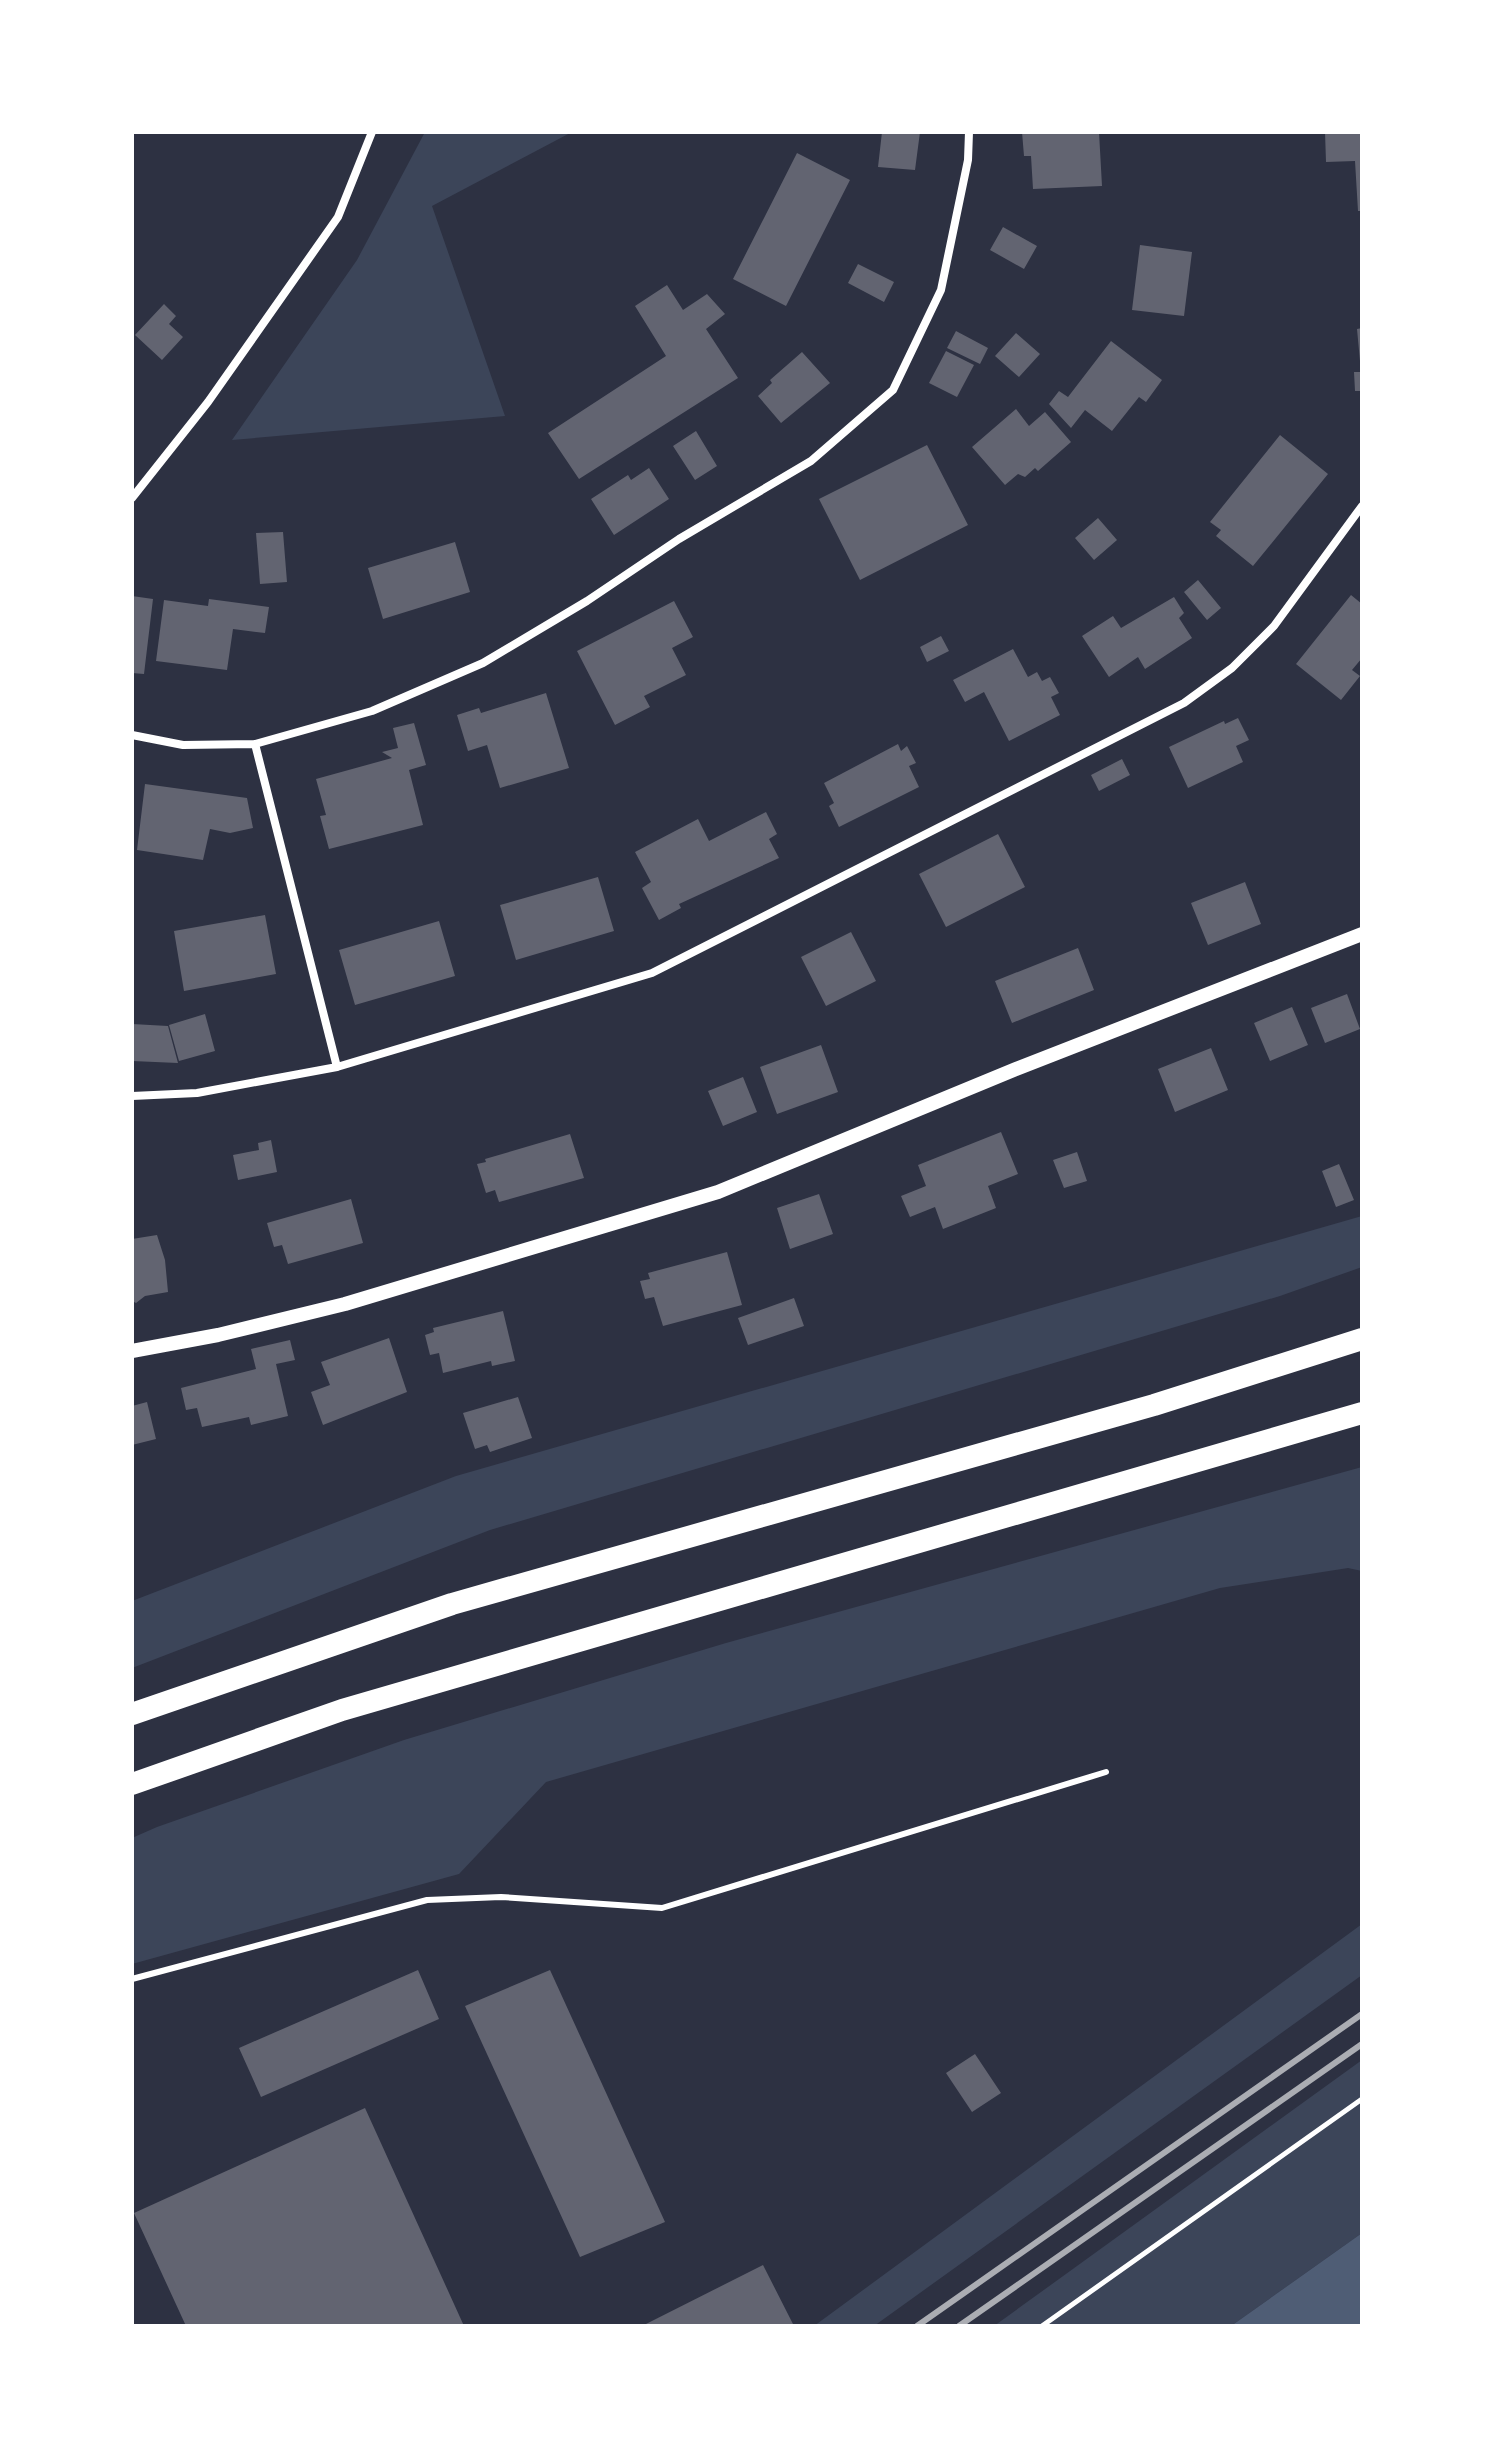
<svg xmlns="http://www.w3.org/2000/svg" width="1494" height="2458" font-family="'Source Serif 4',serif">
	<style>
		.green { fill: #3c4559 }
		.water { fill: #4f5d75 }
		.building { fill: #626471 }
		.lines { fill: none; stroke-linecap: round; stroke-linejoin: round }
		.path { stroke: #fff; stroke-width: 5 }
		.service { stroke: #fff; stroke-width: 6 }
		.minor { stroke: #fff; stroke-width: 8 }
		.tertiary { stroke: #fff; stroke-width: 14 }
		.trunk { stroke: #fff; stroke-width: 22 }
		.rail { stroke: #abadb3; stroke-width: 6 }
	</style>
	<rect width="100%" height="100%" fill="#2d3142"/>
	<!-- green -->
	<path class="green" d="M425 132H572L432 206 505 416 232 440 357 260Z
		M1362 1216V1267L1280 1296 490 1530 132 1668V1601L456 1476Z
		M1362 1467V1571L1348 1568 1220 1588 546 1782 459 1874 132 1964V1838L157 1827 404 1740 726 1643Z
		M1362 1924V1975L874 2326H814Z
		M1362 2060V2233L1231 2326H994Z"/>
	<!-- water -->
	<path class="water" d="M1362 2233V2326H1231Z"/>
	<!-- building -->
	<path class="building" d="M882 132H920L915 170 878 167Z
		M1022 132H1099L1102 186 1033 189 1031 156H1024Z
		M1325 132H1362V211H1358L1355 161 1326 162Z
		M797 153 850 180 786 306 733 279Z
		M1003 227 1037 246 1024 269 990 250Z
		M1140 245 1192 252 1184 316 1132 310Z
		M858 264 894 282 884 302 848 283Z
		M667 285 683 310 707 294 725 314 706 329 738 378 579 479 548 433 666 356 635 306Z
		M164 304 176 316 169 324 183 337 162 360 135 335Z
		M1362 328V361H1360L1357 329Z
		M956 331 988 348 980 364 947 348Z
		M1016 333 1040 354 1019 377 995 356Z
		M1111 341 1162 380 1146 402 1139 397 1112 431 1085 410 1071 428 1049 404 1059 391 1068 397Z
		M946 351 974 365 957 397 929 383Z
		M802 352 830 383 781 423 758 396 772 383 770 380Z
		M1354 372H1362V391H1355Z
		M1016 409 1029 426 1045 412 1071 442 1038 471 1035 468 1025 477 1018 474 1005 485 972 447Z
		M696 431 717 466 695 480 673 446Z
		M1280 435 1328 474 1253 566 1216 536 1221 530 1210 522Z
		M927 445 968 525 860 580 819 499Z
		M649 468 669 499 614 535 591 499 628 475 631 480Z
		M1098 518 1117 540 1094 560 1075 538Z
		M283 532 287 582 260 584 256 533Z
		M455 542 470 592 383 619 368 568Z
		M1198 580 1221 608 1207 620 1184 592Z
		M1351 595 1362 604V658L1352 670 1360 676 1341 700 1296 664Z
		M132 596 153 599 144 674 132 673Z
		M1174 597 1184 613 1179 618 1192 638 1145 669 1138 657 1109 677 1082 636 1113 616 1121 628Z
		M209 599 269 607 265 633 233 629 227 670 156 661 164 600 208 606Z
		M674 601 693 637 672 648 686 675 644 696 650 707 615 725 577 651Z
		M941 636 949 651 927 662 920 647Z
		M1013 649 1028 677 1037 672 1042 681 1050 677 1059 693 1051 697 1060 715 1009 741 984 692 965 702 953 680Z
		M546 693 569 768 500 788 487 745 468 751 457 715 479 708 481 713Z
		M1238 718 1249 740 1236 746 1243 762 1188 788 1169 747 1224 721 1225 724Z
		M414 723 426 765 409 770 423 825 329 849 320 816 326 815 316 779 392 758 382 752 398 748 393 728Z
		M898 744 901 751 907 746 916 763 909 766 919 787 839 827 829 806 834 803 824 783Z
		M1122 759 1130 775 1099 791 1091 775Z
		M145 784 247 798 253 828 230 833 210 829 203 860 137 850Z
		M766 812 777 834 769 839 779 858 679 904 681 908 659 920 642 888 651 882 635 852 698 819 709 841Z
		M998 834 1025 887 946 927 919 874Z
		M598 877 614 931 516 960 500 905Z
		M1245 882 1261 924 1208 945 1191 903Z
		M265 915 276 974 184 991 174 931Z
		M439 921 455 976 355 1005 339 950Z
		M851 932 876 981 826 1006 801 957Z
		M1078 948 1094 990 1012 1023 995 981Z
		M1347 994 1360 1029 1325 1043 1311 1008Z
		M1292 1007 1308 1045 1270 1061 1254 1023Z
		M205 1014 215 1051 179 1061 169 1025Z
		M132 1024 168 1026 178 1063 132 1061Z
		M821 1045 838 1092 777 1114 760 1067Z
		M1211 1048 1228 1090 1175 1112 1158 1069Z
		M743 1077 757 1112 723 1126 708 1091Z
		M1001 1132 1018 1174 988 1186 996 1208 943 1229 935 1207 910 1217 901 1196 926 1186 918 1165Z
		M570 1134 584 1178 499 1202 495 1190 486 1193 477 1164 486 1162 485 1159Z
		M271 1140 277 1172 238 1180 233 1155 259 1150 258 1143Z
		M1077 1152 1087 1181 1064 1188 1053 1160Z
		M1339 1164 1354 1200 1336 1207 1322 1171Z
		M819 1194 833 1234 790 1249 777 1208Z
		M351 1199 363 1243 288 1264 282 1245 274 1247 267 1223Z
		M157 1235 165 1260 168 1292 145 1296 136 1303 132 1301V1239Z
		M727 1252 742 1305 663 1326 654 1297 645 1299 640 1281 650 1279 648 1273Z
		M794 1298 804 1326 748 1345 738 1318Z
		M503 1311 515 1361 492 1366 491 1361 443 1373 439 1353 430 1355 425 1335 434 1332 433 1328Z
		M389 1338 407 1392 323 1425 311 1392 330 1385 321 1362Z
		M290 1340 295 1360 276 1364 288 1416 251 1425 249 1417 202 1427 197 1408 186 1410 181 1388 256 1369 251 1349Z
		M518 1397 532 1438 490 1452 487 1445 475 1449 463 1413Z
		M147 1402 156 1439 132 1445V1406Z
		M418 1970 439 2019 261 2097 239 2048Z
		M550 1970 665 2222 580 2257 465 2006Z
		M975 2054 1001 2093 972 2112 946 2073Z
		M365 2108 464 2326H186L134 2213Z
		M763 2265 793 2324 788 2326H642Z"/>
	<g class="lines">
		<!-- path -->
		<path class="path" d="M1042 2326 1362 2099"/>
		<!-- service -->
		<path class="service" d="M132 1979 427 1900 501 1897 662 1908 1106 1772"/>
		<!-- minor -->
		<path class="minor" d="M132 498 208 402 338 217 372 132
			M132 735 183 745 255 744 372 711 483 663 587 601 679 539 811 461 893 390 941 290 968 160 969 132
			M255 744 337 1067
			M132 1096 197 1093 337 1067 652 973 1184 703 1232 668 1274 626 1362 506"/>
		<!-- tertiary -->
		<path class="tertiary" d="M132 1351 218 1335 345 1304 718 1192 1016 1069 1362 934"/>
		<!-- trunk -->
		<path class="trunk" d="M132 1714 452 1604 1154 1405 1362 1339
			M132 1784 342 1710 1362 1413"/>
		<!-- rail -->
		<path class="rail" d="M917 2326 1362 2014
			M959 2326 1362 2044"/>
	</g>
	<!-- border -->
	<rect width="1494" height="2458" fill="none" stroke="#ffffff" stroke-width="268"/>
</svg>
